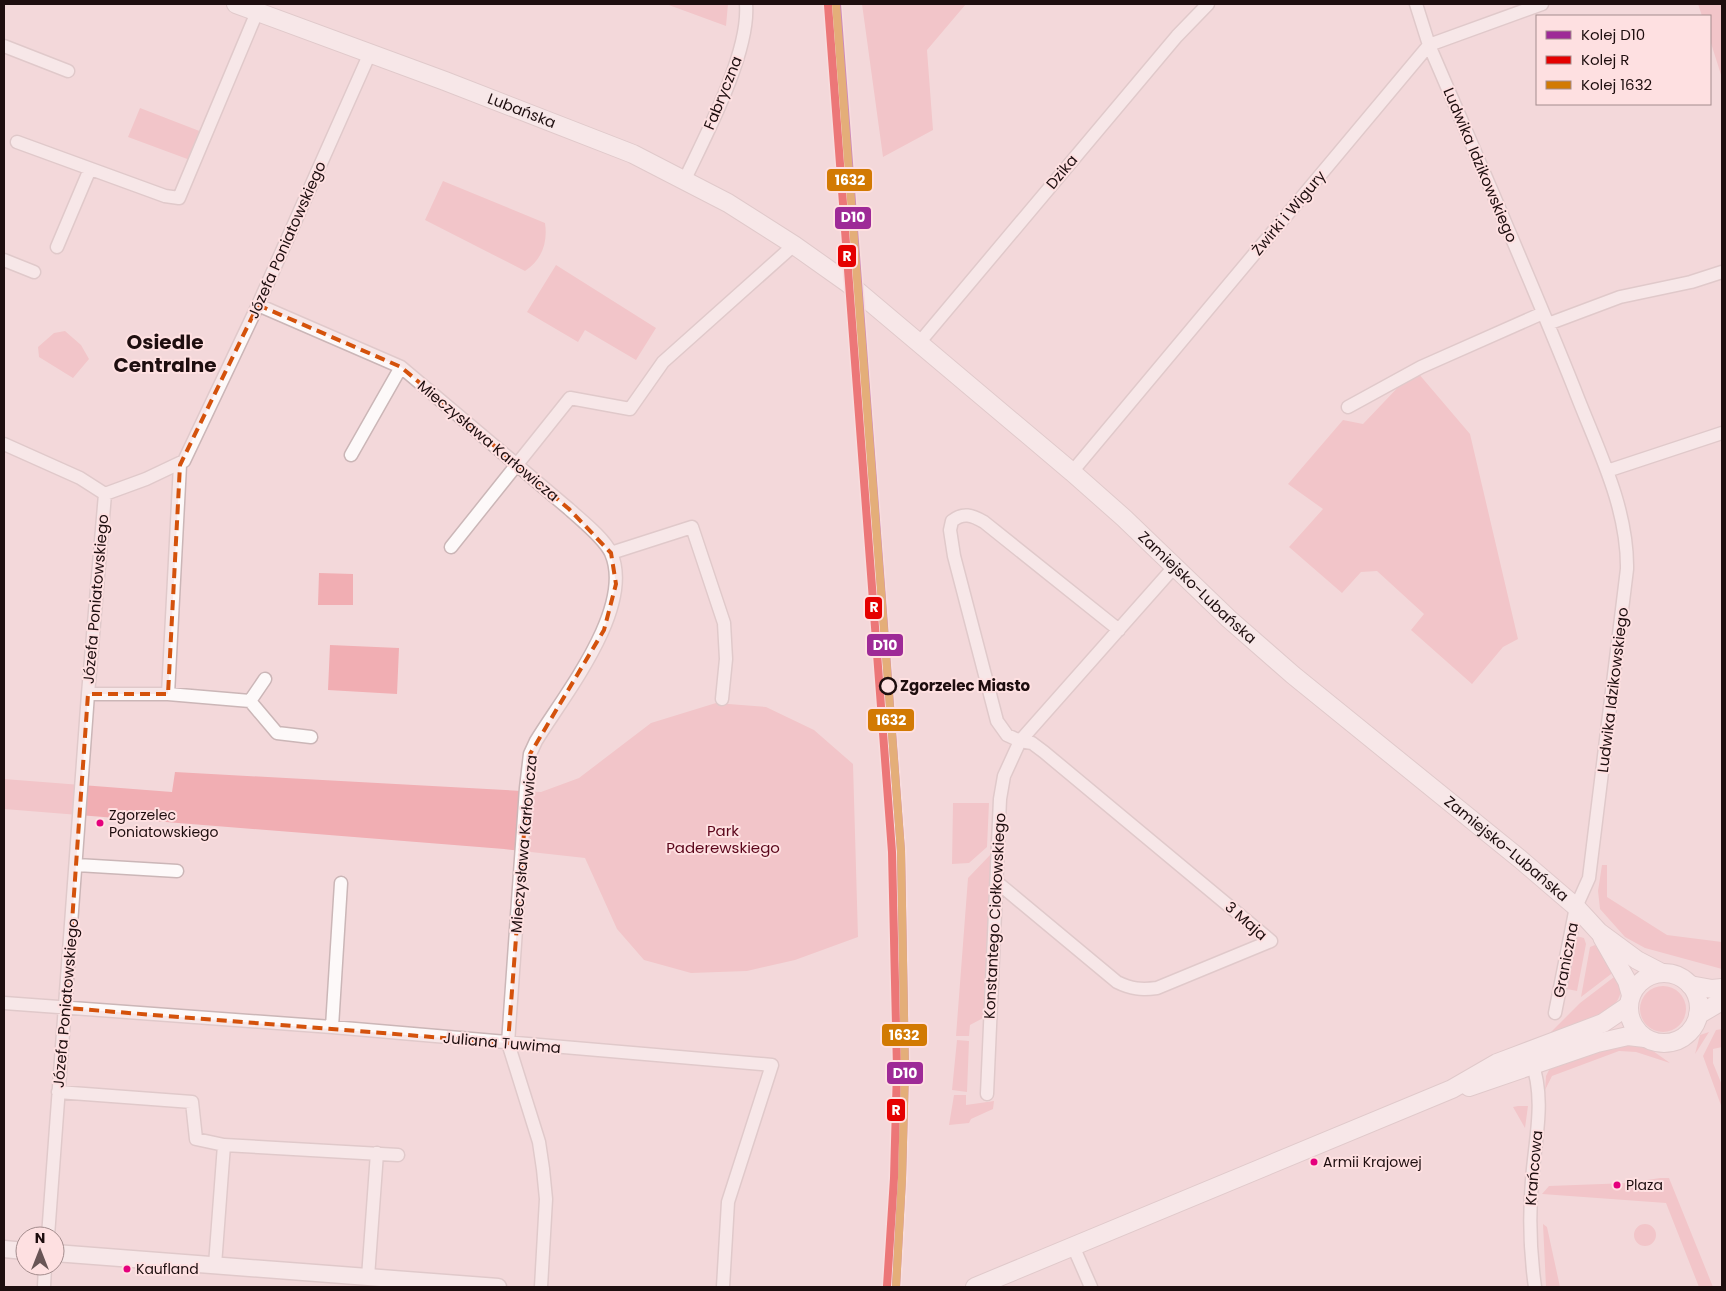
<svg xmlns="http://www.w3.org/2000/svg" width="1726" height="1291" font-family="Poppins,sans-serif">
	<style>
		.green { fill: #f1aeb3 }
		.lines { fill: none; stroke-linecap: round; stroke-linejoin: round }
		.minor-casing { stroke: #cbb6b7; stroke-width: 15 }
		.tertiary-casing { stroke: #cbb6b7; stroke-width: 19 }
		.secondary-casing { stroke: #cbb6b7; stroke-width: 20 }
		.minor { stroke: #fdf9f9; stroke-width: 12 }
		.tertiary { stroke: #fdf9f9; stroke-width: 16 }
		.secondary { stroke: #fdf9f9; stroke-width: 18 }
		.rail-1-casing { stroke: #fee0e1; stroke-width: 11 }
		.rail-2-casing { stroke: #fee0e1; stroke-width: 11 }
		.rail-3-casing { stroke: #fee0e1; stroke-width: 11 }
		.rail-1 { stroke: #9e2a97; stroke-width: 8 }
		.rail-2 { stroke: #e50000; stroke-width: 8 }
		.rail-3 { stroke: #d27a03; stroke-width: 8 }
		.marked { fill: none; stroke: #d4520c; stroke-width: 4; stroke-dasharray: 10 6; stroke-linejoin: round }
		.stop-dot { fill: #fee0e1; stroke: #1e0e0f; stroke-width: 2.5 }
		.bus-dot { fill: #e5007d; stroke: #fee0e1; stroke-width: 2 }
		.labels { text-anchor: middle; stroke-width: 4; stroke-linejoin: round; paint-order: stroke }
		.bus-label { font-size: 14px; fill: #1e0e0f; stroke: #fee0e1; text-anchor: start }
		.street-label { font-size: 15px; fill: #1e0e0f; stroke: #fee0e1 }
		.stop-label { font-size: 15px; font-weight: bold; fill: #1e0e0f; stroke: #fee0e1; text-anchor: start }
		.park-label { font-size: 15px; fill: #5b051a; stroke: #fee0e1 }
		.district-label { font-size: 20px; font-weight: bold; fill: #1e0e0f; stroke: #fee0e1 }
		.line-badge { stroke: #fee0e1; stroke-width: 2 }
		.badge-label { font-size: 14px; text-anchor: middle; font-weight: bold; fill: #fff }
	</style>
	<rect width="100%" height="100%" fill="#f3d8da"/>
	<!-- green -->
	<path class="green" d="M666 4H728L726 26Z
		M862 4H966L927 50 933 130 883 157Z
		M1698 4H1722V78L1710 40V16H1702Z
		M140 108 202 132 190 160 128 137Z
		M443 181 545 223C548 242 542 260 525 271L425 220Z
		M556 265 656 328 636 360 585 330 578 342 527 312Z
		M65 331 81 345 89 359 73 378 39 357 38 347 54 333Z
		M1418 373 1470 434 1518 639 1503 647 1472 684 1411 630 1424 614 1377 571 1361 572 1342 593 1289 547 1323 509 1288 484 1343 420 1363 424 1404 381Z
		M319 573 353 574V605H318Z
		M330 645 399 648 397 694 328 690Z
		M716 703 766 707 814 730 853 764 858 937 795 960 747 971 691 973 644 960 617 929 585 858 504 849 4 809V779L172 792 175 772 541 792 579 778 651 723Z
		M953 803H989L987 847 969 863 952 864Z
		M991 854 985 1017 970 1025 969 1036H956L968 878Z
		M1602 865H1607V897L1667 935 1722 942V969L1645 948 1625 937 1600 909 1598 891Z
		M1576 936 1584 938 1586 944 1577 991 1567 989Z
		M1595 945 1615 971 1581 997 1590 947Z
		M1618 974C1635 1015 1575 1025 1548 1035L1580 1003Z
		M1640 1009a23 23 0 1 1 46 0a23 23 0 1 1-46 0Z
		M1722 1029V1047L1713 1049V1063L1722 1085V1108L1703 1056 1716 1030Z
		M1709 1032 1697 1051 1695 1054 1700 1035Z
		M957 1040 969 1041 967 1092 952 1090Z
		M1631 1043 1653 1051 1670 1063 1636 1052 1619 1051 1552 1076 1545 1090 1546 1076 1552 1064Z
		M954 1095H966V1105L994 1101 993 1109 971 1119 969 1123 949 1125Z
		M1518 1106H1528L1525 1128 1513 1107Z
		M1660 1178H1669L1713 1287H1699L1666 1203 1542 1194 1549 1186 1628 1183Z
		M1634 1235a11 11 0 1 1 22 0a11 11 0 1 1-22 0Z
		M1543 1224 1547 1227 1560 1287H1546Z"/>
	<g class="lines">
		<!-- minor casing -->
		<g class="minor-casing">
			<path id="minor" d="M1416 4 1429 45C1478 159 1528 273 1574 388 1596 446 1628 506 1627 569L1589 878 1576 907 1555 1013
				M4 46 68 71
				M17 142 165 196 179 198 257 12
				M685 179C706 135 750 52 746 4
				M57 247 90 169
				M4 260 34 272
				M258 305 401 367 569 509C581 520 604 538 611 553 635 608 564 695 536 741L530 754 526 788 508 1043 539 1142 543 1169 546 1199 541 1287
				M1548 324 1620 297 1691 282 1722 272
				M919 343 1177 36 1208 4
				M1348 407 1421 367 1543 313
				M4 444 80 478 105 494
				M351 455 401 367
				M1607 471 1722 433
				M1072 472 1429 45 1542 4
				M451 547 570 398 630 409 663 362 794 245
				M611 553 692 527 724 623 726 659 722 699
				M88 694H168L250 701 265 679
				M168 694 180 465
				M250 701 277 733 311 737
				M77 865 177 871
				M998 883 1117 982C1131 989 1141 990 1157 988L1271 941 1044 752 1032 743 1020 741 1007 735 997 721 954 556 950 530 952 521C963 512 972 515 984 522L1119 630
				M4 1003 332 1027 772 1065 728 1202 723 1287
				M332 1027 341 883
				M1531 1059C1546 1100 1535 1138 1532 1180 1529 1216 1530 1252 1535 1287
				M58 1092 192 1102 196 1139 224 1145 215 1265
				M987 1094 1000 799 1004 776 1020 741 1175 566
				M224 1145 398 1155
				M48 1236 88 694 105 494 146 479 184 461 258 305 370 53
				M1073 1246 1091 1287
				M368 1277 377 1153
				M44 1287 45 1266"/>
		</g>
		<!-- tertiary casing -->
		<g class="tertiary-casing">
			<path id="tertiary" d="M4 1249 25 1251
				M55 1253 498 1287"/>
		</g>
		<!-- secondary casing -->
		<g class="secondary-casing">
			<g id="secondary">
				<path id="s1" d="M236 4 445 81 633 154 728 203 794 245 849 284 1072 472 1124 518 1229 619 1293 675 1520 859 1576 907 1599 932 1637 960 1662 973"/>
				<path d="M1602 937 1627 981 1631 995"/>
				<circle cx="1664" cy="1008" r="35"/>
				<path d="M1690 985 1712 989 1722 988"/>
				<path d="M1698 1015 1722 1001"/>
				<path d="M1469 1087 1597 1043 1628 1036 1645 1038"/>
				<path d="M975 1287 1452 1089 1497 1063 1603 1023 1628 1006"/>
			</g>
		</g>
		<!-- minor -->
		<use href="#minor" class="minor"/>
		<!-- tertiary -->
		<use href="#tertiary" class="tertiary"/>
		<!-- secondary -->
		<use href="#secondary" class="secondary"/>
		<!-- rail-1 casing -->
		<g class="rail-1-casing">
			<path id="rail-1" d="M837 4 901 851 905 1069 902 1178 896 1287"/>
		</g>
		<!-- rail-2 casing -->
		<g class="rail-2-casing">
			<path id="rail-2" d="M828 5 892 852 897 1069 894 1178 887 1286"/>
		</g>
		<!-- rail-3 casing -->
		<g class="rail-3-casing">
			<path id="rail-3" d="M836 4 901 851 905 1070 902 1179 896 1287"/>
		</g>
		<!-- rail-1 -->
		<use href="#rail-1" class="rail-1"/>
		<!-- rail-2 -->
		<use href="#rail-2" class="rail-2"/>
		<!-- rail-3 -->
		<use href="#rail-3" class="rail-3"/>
	</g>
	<!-- marked area -->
	<path d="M0 0H1726V1291H0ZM258 305 401 367 569 509 611 553 616 584 604 630 530 754 508 1043 66 1008 88 694H168L180 465Z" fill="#f3d8da" fill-opacity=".55" fill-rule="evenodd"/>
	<path class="marked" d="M258 305 401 367 569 509 611 553 616 584 604 630 530 754 508 1043 66 1008 88 694H168L180 465Z"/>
	<!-- markers -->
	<circle class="stop-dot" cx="888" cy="686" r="8"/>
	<g class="bus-dot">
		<circle cx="100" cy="823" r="4.5"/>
		<circle cx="1314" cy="1162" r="4.5"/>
		<circle cx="1617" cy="1185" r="4.5"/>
		<circle cx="127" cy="1269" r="4.5"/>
	</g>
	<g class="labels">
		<!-- bus labels -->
		<g class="bus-label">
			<text x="109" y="820">Zgorzelec<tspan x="109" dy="17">Poniatowskiego</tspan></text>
			<text x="1323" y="1167">Armii Krajowej</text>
			<text x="1626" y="1190">Plaza</text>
			<text x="136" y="1274">Kaufland</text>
		</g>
		<!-- street labels -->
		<g class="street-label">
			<text transform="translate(723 93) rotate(-68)" y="5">Fabryczna</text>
			<text dy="5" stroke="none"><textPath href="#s1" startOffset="305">Lubańska</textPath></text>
			<text transform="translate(1480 165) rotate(67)" y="5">Ludwika Idzikowskiego</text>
			<text transform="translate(1062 172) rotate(-50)" y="5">Dzika</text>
			<text transform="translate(1289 213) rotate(-50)" y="5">Żwirki i Wigury</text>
			<text transform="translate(287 240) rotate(-66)" y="5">Józefa Poniatowskiego</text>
			<text transform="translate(488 441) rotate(40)" y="5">Mieczysława Karłowicza</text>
			<text dy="5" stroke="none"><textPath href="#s1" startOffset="1139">Zamiejsko-Lubańska</textPath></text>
			<text transform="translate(96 599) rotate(-85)" y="5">Józefa Poniatowskiego</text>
			<text transform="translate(1613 690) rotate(-83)" y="5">Ludwika Idzikowskiego</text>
			<text transform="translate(524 844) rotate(-85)" y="5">Mieczysława Karłowicza</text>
			<text dy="5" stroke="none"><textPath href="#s1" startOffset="1544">Zamiejsko-Lubańska</textPath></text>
			<text transform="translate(995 916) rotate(-87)" y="5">Konstantego Ciołkowskiego</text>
			<text transform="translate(1246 921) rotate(41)" y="5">3 Maja</text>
			<text transform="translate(1566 960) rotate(-79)" y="5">Graniczna</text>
			<text transform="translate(66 1003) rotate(-85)" y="5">Józefa Poniatowskiego</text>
			<text transform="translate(502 1043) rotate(5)" y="5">Juliana Tuwima</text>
			<text transform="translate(1534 1168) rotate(-85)" y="5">Krańcowa</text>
		</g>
		<!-- stop labels -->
		<g class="stop-label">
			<text x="900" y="691">Zgorzelec Miasto</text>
		</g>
		<!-- park labels -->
		<g class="park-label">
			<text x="723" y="836">Park<tspan x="723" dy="17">Paderewskiego</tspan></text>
		</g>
		<!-- district labels -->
		<g class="district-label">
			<text x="165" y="349">Osiedle<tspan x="165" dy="23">Centralne</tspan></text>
		</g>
	</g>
	<g class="line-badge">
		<rect x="826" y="168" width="47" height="24" rx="5" fill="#d27a03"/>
		<rect x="834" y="206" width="38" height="24" rx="5" fill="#9e2a97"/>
		<rect x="837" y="244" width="20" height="24" rx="5" fill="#e50000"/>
		<rect x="864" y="596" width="19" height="24" rx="5" fill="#e50000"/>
		<rect x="866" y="633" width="38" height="24" rx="5" fill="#9e2a97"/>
		<rect x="867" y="708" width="48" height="24" rx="5" fill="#d27a03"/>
		<rect x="881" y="1023" width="47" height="24" rx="5" fill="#d27a03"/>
		<rect x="886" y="1061" width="38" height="24" rx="5" fill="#9e2a97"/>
		<rect x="886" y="1098" width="20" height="24" rx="5" fill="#e50000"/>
	</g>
	<g class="badge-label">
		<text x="850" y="185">1632</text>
		<text x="853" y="222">D10</text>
		<text x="847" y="261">R</text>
		<text x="874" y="612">R</text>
		<text x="885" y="650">D10</text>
		<text x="891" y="725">1632</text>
		<text x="904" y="1040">1632</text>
		<text x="905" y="1078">D10</text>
		<text x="896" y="1115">R</text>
	</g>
	<!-- border -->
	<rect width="1726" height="1291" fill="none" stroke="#1e0e0f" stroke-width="10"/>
	<!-- legend -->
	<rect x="1536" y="15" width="175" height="90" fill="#fee0e1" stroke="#a48c8d"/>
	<rect x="1546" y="31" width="25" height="8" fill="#9e2a97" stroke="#a48c8d"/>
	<text x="1581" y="40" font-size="15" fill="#1e0e0f">Kolej D10</text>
	<rect x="1546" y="56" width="25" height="8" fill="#e50000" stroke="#a48c8d"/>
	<text x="1581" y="65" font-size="15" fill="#1e0e0f">Kolej R</text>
	<rect x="1546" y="81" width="25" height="8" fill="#d27a03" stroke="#a48c8d"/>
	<text x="1581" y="90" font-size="15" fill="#1e0e0f">Kolej 1632</text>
	<!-- north arrow -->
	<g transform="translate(40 1251)"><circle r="24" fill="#fee0e1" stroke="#a48c8d"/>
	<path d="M0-4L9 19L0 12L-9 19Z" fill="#695556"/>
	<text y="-8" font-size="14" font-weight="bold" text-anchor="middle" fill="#1e0e0f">N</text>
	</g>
</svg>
